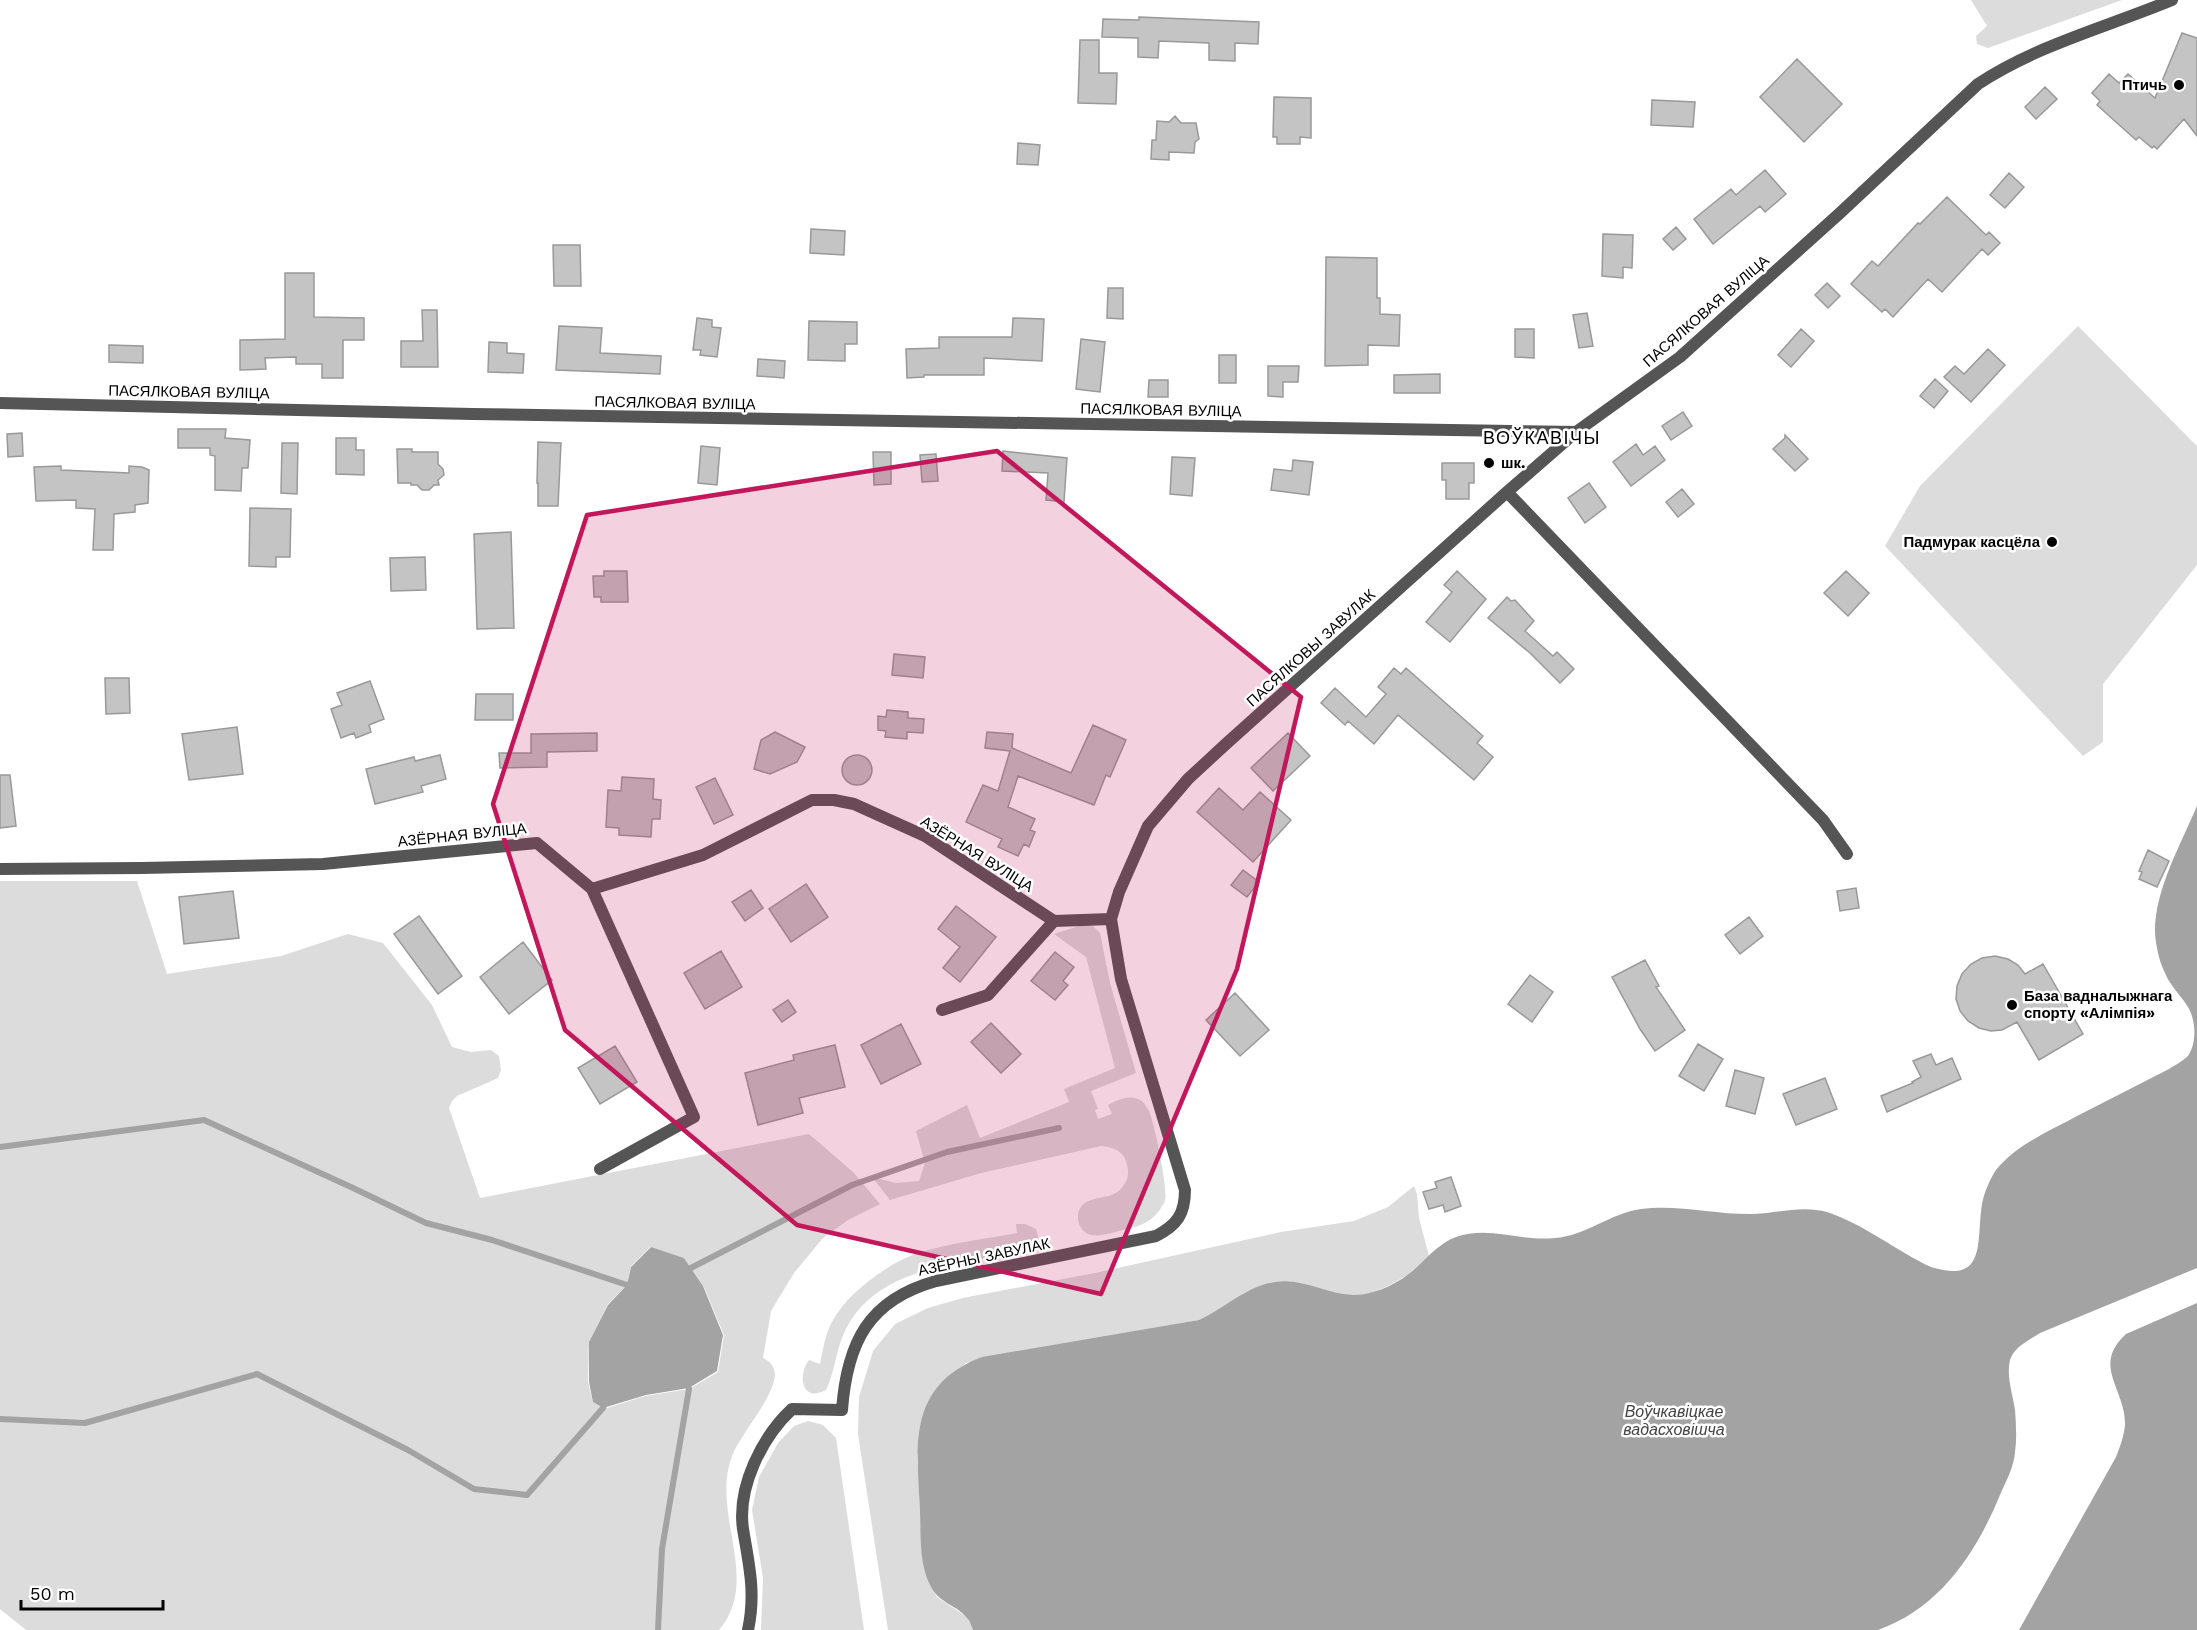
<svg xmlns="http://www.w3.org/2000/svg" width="2197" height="1630" font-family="'Work Sans',sans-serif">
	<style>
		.green { fill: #dcdcdc; fill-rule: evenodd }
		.water { fill: #a3a3a3 }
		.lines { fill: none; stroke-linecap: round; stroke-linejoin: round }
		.stream { stroke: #a3a3a3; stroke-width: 6 }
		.building { fill: #c4c4c4; stroke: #999; stroke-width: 1.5 }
		.street { stroke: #555; stroke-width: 12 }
		.marked { fill: #c2185b; fill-opacity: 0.2; stroke: #c2185b; stroke-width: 4.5; stroke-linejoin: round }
		.poi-dot { fill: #000; stroke: #fff; stroke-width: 2 }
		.labels { text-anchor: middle; stroke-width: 5; stroke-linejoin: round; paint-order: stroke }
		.poi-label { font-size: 15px; font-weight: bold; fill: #000; stroke: #fff; text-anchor: end }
		.street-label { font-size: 15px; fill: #000; stroke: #fff }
		.water-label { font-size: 16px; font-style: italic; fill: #444; stroke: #fff }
		.quarter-label { font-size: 18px; letter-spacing: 1.5px; fill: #000; stroke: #fff }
	</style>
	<rect width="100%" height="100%" fill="#fff"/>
	<!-- green -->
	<path class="green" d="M1971 0H2122L1988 48 1977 44 1976 36 1987 26Z
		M2078 326 2197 446V565L2103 684V742L2083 756 1885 546 1920 486Z
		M0 881H137L167 974 281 956 348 934 383 943 432 1005 452 1047 471 1052 491 1050 499 1056 501 1070 498 1078 457 1096 452 1101 449 1108 480 1198 809 1134 853 1172 880 1204 848 1220 823 1238 794 1273 771 1311 763 1358C770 1361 775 1367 775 1375 773 1399 741 1433 732 1456 710 1513 762 1580 719 1630H26L0 1609ZM650 1247 684 1258 704 1287 724 1335 718 1372 689 1389 645 1396 604 1409 593 1402 588 1382 589 1342 608 1304 627 1285 631 1266Z
		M1085 924 1093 926 1100 933 1110 983 1136 1073 1091 1091 1098 1109 1095 1110 1098 1119 1112 1114 1108 1105C1119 1099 1132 1093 1143 1102 1145 1105 1149 1110 1150 1114 1155 1126 1168 1189 1165 1200 1165 1203 1162 1205 1161 1208 1151 1223 1140 1226 1123 1230 1114 1232 1101 1237 1091 1235 1077 1232 1073 1211 1085 1203 1102 1193 1117 1202 1127 1179 1129 1173 1128 1167 1126 1161 1122 1150 1112 1147 1101 1146L981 1173 890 1200 872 1177 896 1183 919 1181 925 1163 916 1131 967 1105 980 1138 1069 1102 1064 1089 1115 1068 1086 957 1054 934Z
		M1414 1186 1417 1194 1419 1218 1429 1256 1406 1276 1388 1286 1368 1294 1347 1296 1294 1282 1260 1286 1214 1313 1199 1320 966 1363 941 1384 917 1455 922 1548 925 1570 930 1585 937 1597 967 1617 973 1630H888L858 1434 859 1397 873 1351 895 1324 928 1308 963 1298 1095 1273 1281 1232 1354 1221 1388 1207Z
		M1016 1224H1025L1036 1229 1039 1240 1033 1248C1020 1253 1006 1254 993 1257 940 1266 877 1274 848 1325 836 1345 836 1370 826 1390 802 1403 797 1376 809 1360L820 1364C823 1350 825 1334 833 1320 848 1293 888 1263 918 1253 950 1243 985 1239 1017 1233Z
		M808 1421 823 1425 836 1438 864 1630H761L763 1578 752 1510 759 1477 778 1443 794 1426Z"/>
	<!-- water -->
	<path class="water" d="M2197 806V1268L2040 1333C2029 1340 2014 1347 2010 1360 2006 1376 2013 1395 2015 1410 2016 1424 2017 1438 2015 1452 2014 1467 2006 1481 2000 1495 1976 1553 1940 1608 1878 1630H973C971 1626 970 1621 967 1618 956 1604 939 1604 930 1585 919 1563 921 1536 920 1512 917 1447 906 1386 982 1357L1199 1320C1224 1309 1248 1285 1276 1282 1308 1277 1336 1302 1369 1293 1382 1290 1395 1284 1406 1276 1423 1264 1436 1244 1456 1237 1488 1225 1522 1242 1555 1238 1585 1236 1611 1213 1641 1209 1678 1204 1717 1215 1754 1214 1778 1213 1803 1205 1827 1212 1864 1224 1896 1251 1931 1267 1988 1285 1976 1240 1982 1204 1984 1193 1990 1179 1996 1170 2017 1144 2050 1131 2079 1115 2109 1100 2139 1084 2169 1069 2175 1065 2183 1061 2188 1056 2197 1043 2196 1020 2188 1007 2181 995 2170 986 2165 973 2159 961 2156 946 2155 933 2154 891 2181 844 2197 806Z
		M651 1247 684 1258 703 1286 723 1335 717 1371 689 1388 646 1395 603 1408 593 1402 589 1382V1342L608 1305 627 1285 631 1267Z
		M2197 1303V1630H2019L2116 1457C2120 1447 2124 1436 2125 1425 2126 1389 2091 1366 2126 1334Z"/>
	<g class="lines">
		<!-- stream -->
		<path class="stream" d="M0 1147 204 1120 351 1187 426 1223 492 1240 627 1285 634 1283
			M685 1271 852 1185 947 1152 1059 1128
			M0 1419 85 1423 257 1374 408 1450 474 1489 527 1495 603 1408 606 1401
			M658 1630 662 1549 689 1389 687 1382"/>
	</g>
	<!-- building -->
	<path class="building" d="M1139 17 1259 22 1258 44 1235 43V61L1209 60V43L1159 41 1158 58 1138 57V38L1102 37 1103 19 1139 20Z
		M2182 33 2197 38V136L2184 119 2157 149 2154 146 2152 148 2139 137 2136 140 2097 105 2100 101 2092 93 2109 74 2119 83 2128 74 2155 98Z
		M1080 40H1099V73H1117L1116 104 1078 103Z
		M1797 59 1842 104 1804 142 1760 97Z
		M2045 87 2057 99 2036 119 2025 107Z
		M1274 97 1311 98V138L1300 137V144H1277V137H1273Z
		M1652 100 1695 102 1693 127 1651 125Z
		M1175 116 1181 123H1196L1199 139 1195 142 1194 153 1169 152V160L1151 159 1152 140H1156L1157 121 1169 122Z
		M1018 143 1040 145 1038 165 1017 164Z
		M1765 170 1786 194 1765 212 1760 206 1713 244 1694 219 1731 189 1736 195Z
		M2009 173 2024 187 2005 208 1990 195Z
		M1947 197 1986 235 1989 232 2000 243 1988 255 1982 249 1942 292 1928 279 1893 317 1885 309 1882 312 1851 284 1872 261 1878 266 1918 223 1920 224Z
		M1676 227 1686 239 1673 250 1663 239Z
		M811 229 845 231 844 255 810 253Z
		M1603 234 1633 235 1632 268 1623 267V278L1602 276Z
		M553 245H580L581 286H554Z
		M1326 257 1377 258V298H1380V314L1400 315 1399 346 1368 345V365L1325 366Z
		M285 273H314V317L364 318V340H343V378H322V364H296V357L265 358 266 369 240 370V340L285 339Z
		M1827 283 1840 296 1828 308 1815 295Z
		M1108 288H1123V319L1107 318Z
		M422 310H437L438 367H401V341H423Z
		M1587 313 1593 346 1579 348 1573 315Z
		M697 318 712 320V327L721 328 717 357 700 355 701 350H693Z
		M1013 318 1044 319 1042 361 984 358V375H924V377L907 378 906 349 939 348V337H1012Z
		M809 321 857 322V344H845V361L808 360Z
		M559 326 602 328 600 353 661 356 660 374 556 370Z
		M1515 329H1534V358L1515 357Z
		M1801 329 1814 341 1791 367 1778 355Z
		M1081 339 1105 342 1100 392 1076 389Z
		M489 342 507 343V353L524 354 523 373 488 372Z
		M109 345 143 346V363L109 362Z
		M1988 349 2005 365 1971 402 1944 377 1955 366 1964 374Z
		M1219 355H1236V383H1219Z
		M758 359 785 361 784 378 757 376Z
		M1268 366H1299L1298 382H1283V397L1268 396Z
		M1440 374V393H1394V375Z
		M1935 379 1948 391 1934 408 1920 396Z
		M1149 380H1168V397H1148Z
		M1683 412 1692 426 1671 440 1662 426Z
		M178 429H226L225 438 250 440 248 468H242L241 491 215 490V456L210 455V448H178Z
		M22 433 23 456 8 457 7 434Z
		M1785 435 1808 459 1795 471 1773 449 1785 438Z
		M336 438H356V450H364V475L336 474Z
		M538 442 561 443 558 506H538V483H537Z
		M282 443H298L297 494 281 493Z
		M1636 444 1643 455 1655 446 1665 460 1631 486 1613 462Z
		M701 446 720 448 717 485 698 483Z
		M397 449H412V452H438V464L443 469 444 475 438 480 439 485H434L429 490H422L417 485H411V483H398Z
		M1003 451 1067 458 1064 502 1046 500 1048 473 1002 471Z
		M873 452H891V484L874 485Z
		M936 454 938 481 922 482 920 455Z
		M1172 457 1195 458 1192 496 1170 494Z
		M1293 460 1313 462 1309 495 1271 490 1274 469 1292 471Z
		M1442 463H1474V483H1469V499H1446V480H1442Z
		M61 466V470L129 473V466L142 467 149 470 148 503 135 505V512L114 514 113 550H93L95 509 76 508V500L36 501 34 467Z
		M1589 483 1606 507 1585 523 1568 498Z
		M1682 489 1694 504 1678 517 1666 502Z
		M250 508 291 509 290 557H276V567L249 566Z
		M511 532 514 628 477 629 474 534Z
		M425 557 426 590 391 591 390 558Z
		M604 571H627L628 602H601V597H594L593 576H604Z
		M1457 571 1486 599 1450 642 1426 622 1452 592 1444 585Z
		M1846 571 1869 593 1848 616 1824 593Z
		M1507 597 1511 601 1515 600 1534 621 1525 631 1553 656 1557 652 1574 669 1560 683 1530 653 1488 618Z
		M894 654 925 657 923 678 892 675Z
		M1394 668 1401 674 1406 668 1483 736 1477 743 1493 757 1474 780 1398 715 1374 744 1348 721 1345 725 1321 703 1335 688 1366 717 1386 694 1378 687Z
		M105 678H129L130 713 106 714Z
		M370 681 384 719 369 725 371 732 356 738 354 733 341 738 331 709 342 705 337 693Z
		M476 694H513V720H475Z
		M887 710 908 712V718L924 719 923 733 907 732V739L885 737 886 731 878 730V716L886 717Z
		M1093 725 1126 740 1110 777 1106 775 1094 805 1018 776 1008 807 1035 819 1030 830 1035 832 1029 847 1024 844 1018 856 998 847 1002 839 966 822 983 785 998 791 1010 751 985 748 987 732 1013 734 1012 748 1071 773Z
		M237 727 243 774 189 780 182 734Z
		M775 732 805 747 797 762 770 774 754 769 761 740Z
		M597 733V751L547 752V767L500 768 499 753H531V734Z
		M1288 733 1310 756 1273 791 1251 768Z
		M440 755 446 779 421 786 423 792 375 804 366 769 414 757 415 761Z
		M842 770a15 15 0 1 1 30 0a15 15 0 1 1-30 0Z
		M0 775H10L16 826 0 828Z
		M622 777 654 779 653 799 661 800 660 819H652L651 837 619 835V828L606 827 608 790 621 791Z
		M715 778 733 815 714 824 696 787Z
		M1219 788 1243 810 1260 792 1291 820 1253 862 1197 812Z
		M2148 850 2169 861 2157 887 2139 879 2142 872 2139 871Z
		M1243 870 1259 882 1247 897 1231 885Z
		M806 884 828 917 791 942 769 909Z
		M1856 888 1859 908 1840 911 1837 891Z
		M751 890 763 908 745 921 732 902Z
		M233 891 239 938 184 944 179 897Z
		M956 906 996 937 960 982 943 968 960 947 938 929Z
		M419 916 462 976 438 994 394 934Z
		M1749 917 1763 936 1740 954 1725 935Z
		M523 942 552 980 509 1014 480 977Z
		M721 951 742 987 705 1009 684 973Z
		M1055 952 1074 967 1063 981 1068 985 1055 1000 1031 981Z
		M1995 956 2008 959 2018 965 2025 974 2043 964 2083 1034 2039 1060 2017 1022 2002 1030 1991 1031 1979 1028 1968 1021 1960 1011 1956 999 1957 986 1962 974 1971 964 1982 958Z
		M1645 960 1659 986 1656 987 1685 1030 1655 1051 1640 1029 1612 977Z
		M1530 975 1553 992 1532 1022 1508 1004Z
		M1235 993 1269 1030 1240 1056 1206 1020Z
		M788 1000 796 1012 782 1022 773 1010Z
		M991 1023 1021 1054 1001 1073 971 1042Z
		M901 1024 921 1064 881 1084 861 1045Z
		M1698 1044 1723 1059 1704 1091 1679 1076Z
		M835 1045 845 1087 799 1098 803 1113 758 1125 745 1073 794 1060 793 1055Z
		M615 1046 637 1082 600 1104 578 1068Z
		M1931 1054 1936 1065 1952 1058 1961 1079 1887 1112 1881 1096 1913 1083 1912 1082 1921 1077 1913 1061Z
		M1735 1070 1764 1078 1755 1114 1726 1106Z
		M1825 1078 1837 1109 1796 1125 1783 1094Z
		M1451 1177 1461 1206 1445 1212 1443 1205 1429 1209 1423 1192 1437 1188 1435 1182Z"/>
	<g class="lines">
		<!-- street -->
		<path class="street" d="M0 403 472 414 1576 432 1680 357 1840 213 1978 84C2037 45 2107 27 2172 0
			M1507 492 1823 820 1847 854
			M0 869 142 868 323 864 537 843 592 889 703 855 812 800H834L854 804 925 836 1054 921 1111 919
			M592 889 694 1117 600 1169
			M942 1010 988 995 1054 921
			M748 1630C756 1593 749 1565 743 1529 737 1487 762 1437 792 1409L842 1410C847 1343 868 1300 936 1281L1156 1236C1177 1225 1185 1214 1185 1190L1121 979 1111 919 1119 892 1148 826 1188 779 1227 743 1507 492 1576 432"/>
	</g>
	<!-- marked area -->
	<path class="marked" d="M997 451 1301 697 1237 969 1101 1294 797 1225 565 1030 493 804 587 515Z"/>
	<!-- markers -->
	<g class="poi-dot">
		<circle cx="2179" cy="85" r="6"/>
		<circle cx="1489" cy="463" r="6"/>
		<circle cx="2052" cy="542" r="6"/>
		<circle cx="2012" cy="1005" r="6"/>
	</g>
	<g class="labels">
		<!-- poi labels -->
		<g class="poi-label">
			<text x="2167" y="90">Птичь</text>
			<text x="1501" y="468" text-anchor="start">шк.</text>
			<text x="2040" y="547">Падмурак касцёла</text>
			<text x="2024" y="1001" text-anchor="start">База вадналыжнага<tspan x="2024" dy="17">спорту «Алімпія»</tspan></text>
		</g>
		<!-- street labels -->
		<g class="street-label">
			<text transform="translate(1706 311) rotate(-41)" y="5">ПАСЯЛКОВАЯ ВУЛІЦА</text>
			<text transform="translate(189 392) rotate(1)" y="5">ПАСЯЛКОВАЯ ВУЛІЦА</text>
			<text transform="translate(675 403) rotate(1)" y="5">ПАСЯЛКОВАЯ ВУЛІЦА</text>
			<text transform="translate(1161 410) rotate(1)" y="5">ПАСЯЛКОВАЯ ВУЛІЦА</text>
			<text transform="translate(1311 648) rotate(-42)" y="5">ПАСЯЛКОВЫ ЗАВУЛАК</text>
			<text transform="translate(462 835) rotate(-6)" y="5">АЗЁРНАЯ ВУЛІЦА</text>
			<text transform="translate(977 854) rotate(32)" y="5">АЗЁРНАЯ ВУЛІЦА</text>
			<text transform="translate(984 1257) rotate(-12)" y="5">АЗЁРНЫ ЗАВУЛАК</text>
		</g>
		<!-- water labels -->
		<g class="water-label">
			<text x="1674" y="1417">Воўчкавіцкае<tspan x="1674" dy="18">вадасховішча</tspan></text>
		</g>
		<!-- quarter labels -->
		<g class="quarter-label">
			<text x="1542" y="444">ВОЎКАВІЧЫ</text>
		</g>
	</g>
	<!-- scale -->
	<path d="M21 1600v9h142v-9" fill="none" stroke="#000000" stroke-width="3"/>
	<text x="30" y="1600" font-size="18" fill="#000000" stroke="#ffffff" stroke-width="4.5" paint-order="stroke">50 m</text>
</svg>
